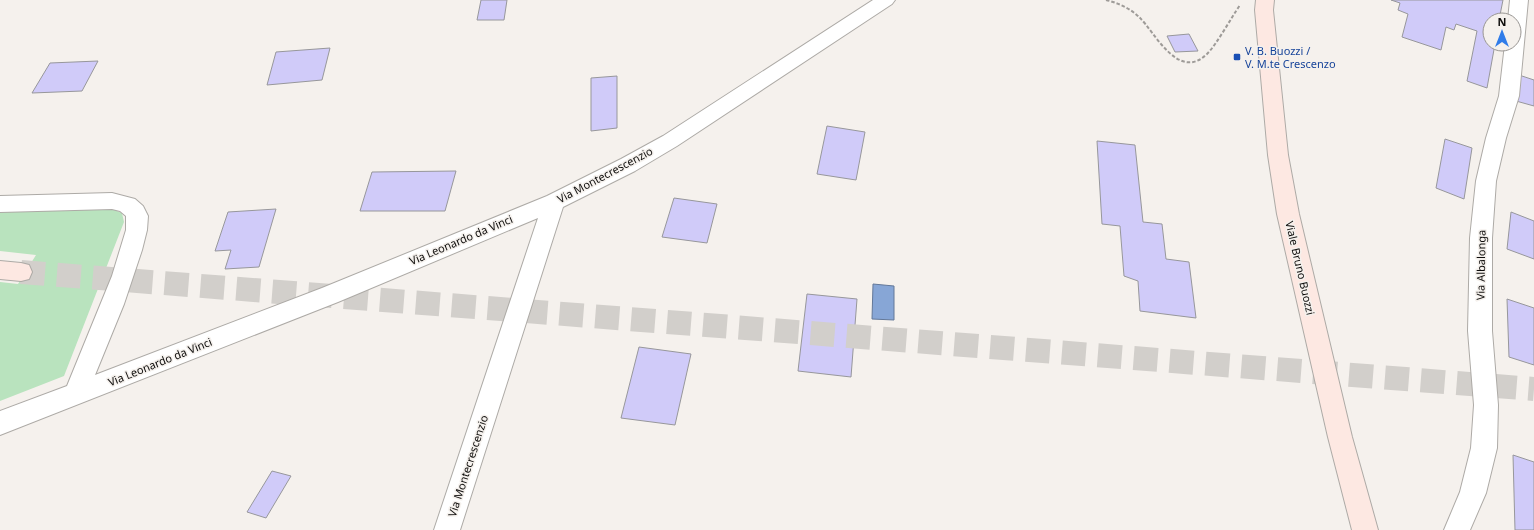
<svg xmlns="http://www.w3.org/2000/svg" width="1534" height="530" font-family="'Noto Sans',sans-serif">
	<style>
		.green { fill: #b9e3be }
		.water { fill: #87a6d6; stroke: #637899 }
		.building { fill: #d0cbf9; stroke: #97979b }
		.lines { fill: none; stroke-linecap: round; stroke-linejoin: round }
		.secondary-tunnel { stroke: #d2cfcb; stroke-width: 24; stroke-dasharray: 24 12; stroke-linecap: butt }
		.street-casing { stroke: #adaaa6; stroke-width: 2 }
		.secondary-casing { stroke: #adaaa6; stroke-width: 2 }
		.path { stroke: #9e9b98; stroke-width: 2; stroke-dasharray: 3.5 2; stroke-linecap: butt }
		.street { fill: #fff; fill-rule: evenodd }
		.secondary { fill: #fde8e2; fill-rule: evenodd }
		.transit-dot { fill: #1a4fb4; stroke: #f5f1ed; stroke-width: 1.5 }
		.labels { text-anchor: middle; stroke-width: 3; stroke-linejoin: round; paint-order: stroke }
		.transit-label { font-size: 11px; fill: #164399; stroke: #f5f1ed; text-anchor: start }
		.street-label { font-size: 11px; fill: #0e0d0c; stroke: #f5f1ed }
	</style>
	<rect width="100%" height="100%" fill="#f5f1ed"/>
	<!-- green -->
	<path class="green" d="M99 208 112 209 122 213 124 222 64 376 0 401V282L18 284 36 255 0 251V212Z"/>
	<!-- water -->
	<path class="water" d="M873 284 894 286V320L872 319Z"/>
	<!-- building -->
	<path class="building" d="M481 0H507L504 20H477Z
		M1391 0H1503L1499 20H1490V44H1495L1487 88 1467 81 1477 31 1456 24 1454 30 1446 27 1441 50 1402 37 1408 14 1398 10 1400 3Z
		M1189 34 1198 51 1175 52 1167 36Z
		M330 48 322 80 267 85 276 52Z
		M98 61 82 91 32 93 50 63Z
		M1519 75 1534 80V106L1516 101Z
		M617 76V128L591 131V78Z
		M827 126 865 132 856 180 817 174Z
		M1445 139 1472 148 1464 199 1436 188Z
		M1097 141 1135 145 1143 222 1162 224 1166 259 1189 262 1196 318 1140 311 1138 281 1124 276 1120 226 1102 224Z
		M456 171 445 211H360L372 172Z
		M674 198 717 204 707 243 662 237Z
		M276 209 259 267 225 269 231 250 215 251 228 212Z
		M1511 212 1534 221V259L1507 249Z
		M807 294 857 299 851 377 798 371Z
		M1507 299 1534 308V365L1509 357Z
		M639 347 691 354 675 425 621 418Z
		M1513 455 1534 462V530H1515Z
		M272 471 291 476 266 518 247 512Z"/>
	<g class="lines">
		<!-- secondary-tunnel -->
		<path class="secondary-tunnel" d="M21 272 1534 389"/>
		<!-- street casing -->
		<g class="street-casing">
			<path id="street" d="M873 0H895L892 4 677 146 635 171 563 207 460 530H434L538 218 338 302 0 435V411L67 386 112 276 126 230V216L120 211 112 209 0 212V196L112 193 135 199 143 206 148 216 147 230 142 250 124 304 95 375 322 288 547 196 621 159 663 136Z
				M1510 0H1528L1519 96 1506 138 1496 181 1492 238V331L1498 405 1497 448 1486 493 1470 530H1444L1460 492 1471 448 1474 405 1468 331 1470 238 1476 181 1486 138 1499 96 1505 44H1514V20H1508Z"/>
		</g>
		<!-- secondary casing -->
		<g class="secondary-casing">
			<path id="secondary" d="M1256 0H1274L1273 10 1288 155 1299 214 1352 437 1378 530H1352L1328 437 1277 214 1268 155 1255 10Z
				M0 261 21 263 29 265 32 272 29 279 21 281 0 279Z"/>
		</g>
		<!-- path -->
		<path class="path" d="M1106 0C1118 3 1130 8 1139 17 1155 32 1178 82 1207 54 1217 44 1231 18 1240 5"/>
		<!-- street -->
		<use href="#street" class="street"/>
		<!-- secondary -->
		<use href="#secondary" class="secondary"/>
	</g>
	<!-- markers -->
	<rect class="transit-dot" x="1233" y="53" width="8" height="8" rx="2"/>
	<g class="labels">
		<!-- transit labels -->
		<g class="transit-label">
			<text x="1245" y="55">V. B. Buozzi /<tspan x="1245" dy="13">V. M.te Crescenzo</tspan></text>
		</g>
		<!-- street labels -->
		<g class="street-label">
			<text transform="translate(605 175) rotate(-28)" y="4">Via Montecrescenzio</text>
			<text transform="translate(461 240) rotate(-23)" y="4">Via Leonardo da Vinci</text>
			<text transform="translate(1481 265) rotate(-89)" y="4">Via Albalonga</text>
			<text transform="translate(1300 268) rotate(77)" y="4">Viale Bruno Buozzi</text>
			<text transform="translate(160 362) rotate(-22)" y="4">Via Leonardo da Vinci</text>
			<text transform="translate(468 466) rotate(-72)" y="4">Via Montecrescenzio</text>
		</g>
	</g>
	<!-- north arrow -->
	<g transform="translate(1502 32)"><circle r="19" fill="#f5f1ed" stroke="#999693"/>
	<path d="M0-3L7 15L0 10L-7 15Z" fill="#307ce9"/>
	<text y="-6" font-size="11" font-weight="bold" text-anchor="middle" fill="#0e0d0c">N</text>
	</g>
</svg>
